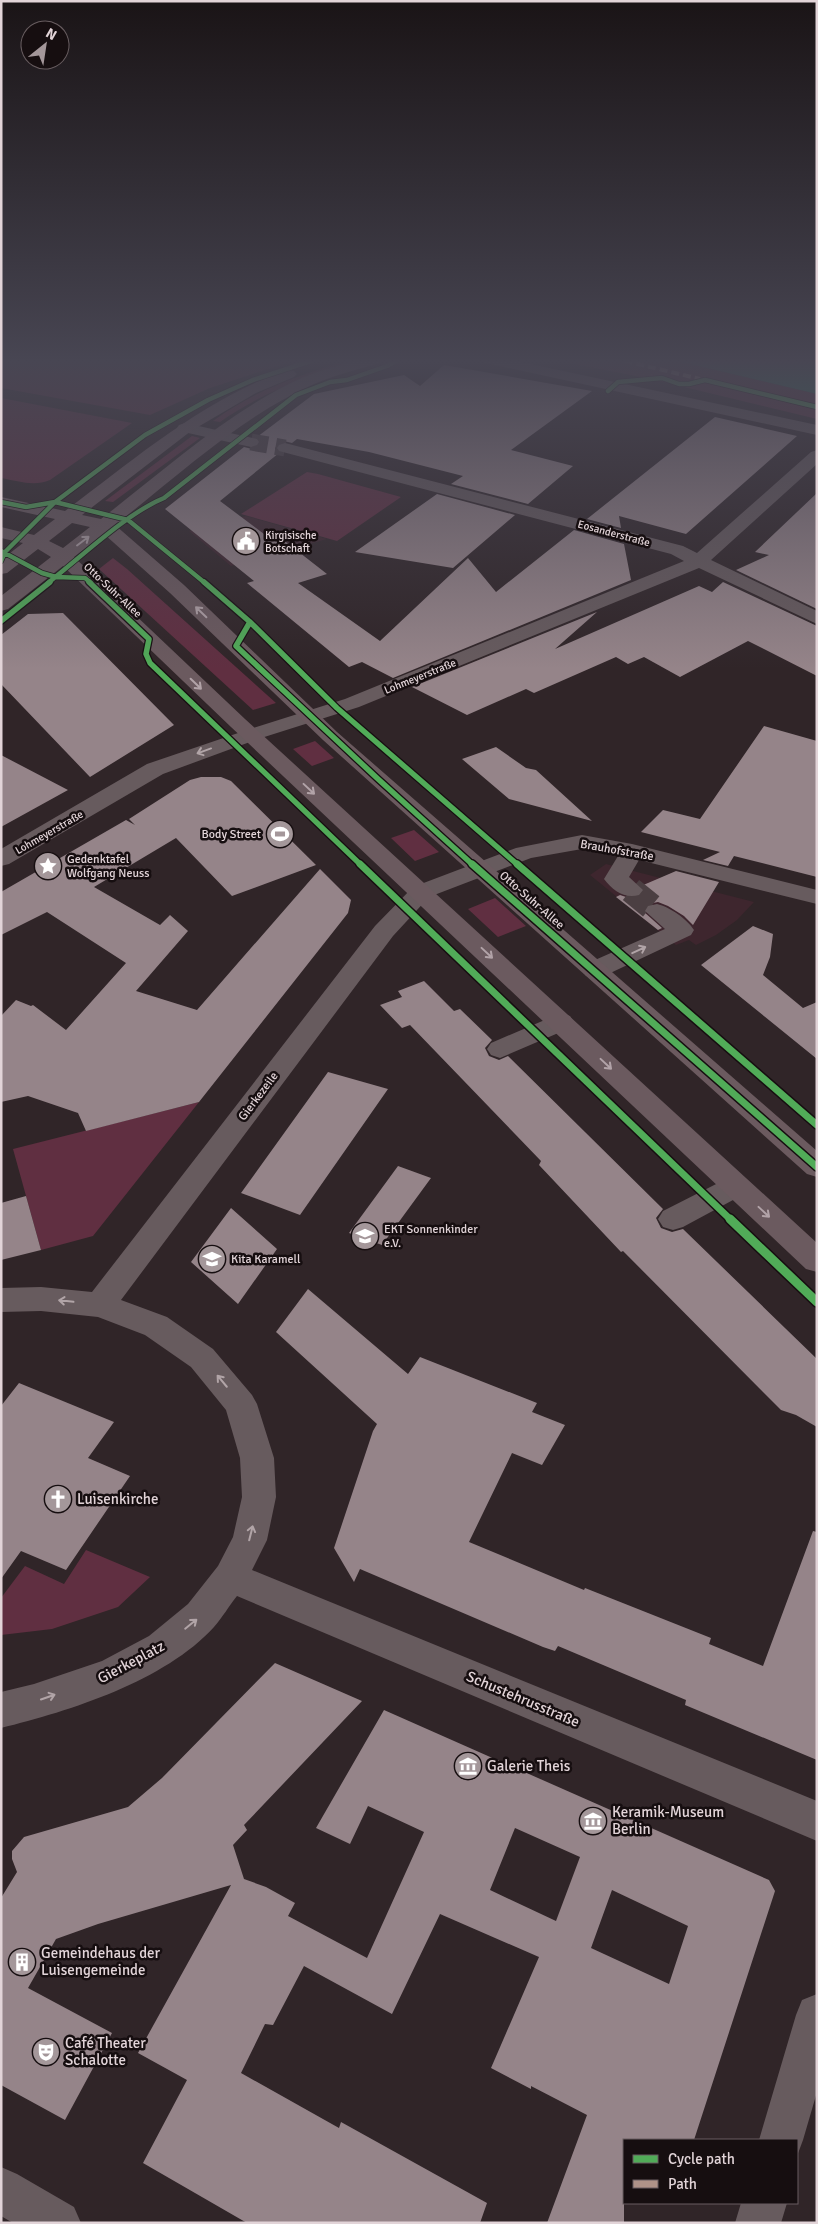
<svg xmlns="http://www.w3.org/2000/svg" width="818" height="2224" font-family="Signika,sans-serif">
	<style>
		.built { fill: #3e262e }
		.green { fill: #602f41 }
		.water { fill: #287e60 }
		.building { fill: #958489; fill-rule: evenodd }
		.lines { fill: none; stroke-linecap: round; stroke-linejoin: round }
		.minor-tunnel-far1 { stroke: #4b3f42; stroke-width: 17; stroke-dasharray: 17 8; stroke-linecap: butt }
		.minor-tunnel { stroke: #4b3f42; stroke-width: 26; stroke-dasharray: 26 13; stroke-linecap: butt }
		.minor { fill: #675b5e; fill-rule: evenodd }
		.major { fill: #6b5a5f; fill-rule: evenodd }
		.quiet { stroke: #af9288; stroke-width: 4; stroke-dasharray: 8 4; stroke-linecap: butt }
		.cycleway-far3-casing { stroke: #160e10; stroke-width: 6 }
		.cycleway-far2-casing { stroke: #160e10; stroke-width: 8 }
		.cycleway-far1-casing { stroke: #160e10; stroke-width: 10 }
		.cycleway-casing { stroke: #160e10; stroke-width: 12 }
		.cycleway-far3 { stroke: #51ab58; stroke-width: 4.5 }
		.cycleway-far2 { stroke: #51ab58; stroke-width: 5.5 }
		.cycleway-far1 { stroke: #51ab58; stroke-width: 7 }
		.cycleway { stroke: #51ab58; stroke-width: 9 }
		.oneway { stroke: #b2a3a8 }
		.oneway2 { stroke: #b1a4a7 }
		.labels { text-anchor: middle; stroke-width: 5; stroke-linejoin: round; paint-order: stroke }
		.far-street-label { font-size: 11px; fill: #e2d4d8; stroke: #160e10 }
		.far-poi-label { font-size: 11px; fill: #e2d4d8; stroke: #160e10; text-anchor: start }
		.poi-label { font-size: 12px; fill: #e2d4d8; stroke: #160e10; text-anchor: start }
		.street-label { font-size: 12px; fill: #e2d4d8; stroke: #160e10 }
		.near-poi-label { font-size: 15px; fill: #e2d4d8; stroke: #160e10; text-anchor: start }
		.near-street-label { font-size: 15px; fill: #e2d4d8; stroke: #160e10 }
	</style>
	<rect width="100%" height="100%" fill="#302528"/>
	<!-- built -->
	<path class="built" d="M246 516 327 539 231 566 189 531Z
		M606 864 754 902 737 920 716 935 696 945 689 940 676 945 590 875Z"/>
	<!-- green -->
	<path class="green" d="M1 358H302L210 388 150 415 1 388Z
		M356 358H367C312 375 269 388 220 422L213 421C258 388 303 374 356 358Z
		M544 358H665L817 394V419L651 379Z
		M1 398 132 423 50 480C34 487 18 481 1 478Z
		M192 436 200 438 113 502 105 501Z
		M307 472 318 474 401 497 337 541 241 514Z
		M113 558 127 569 276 703 253 710 99 569Z
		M315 741 334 758 312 766 293 749Z
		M414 830 439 852 415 861 391 838Z
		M495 898 526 926 498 937 468 909Z
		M199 1102 93 1236 41 1250 13 1149Z
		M86 1550 150 1577 118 1607 52 1629 1 1635V1598L25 1566 64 1584Z"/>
	<!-- water -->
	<path class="water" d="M665 358H817V394Z"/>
	<!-- building -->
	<path class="building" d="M444 365 592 391 511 450 573 466 528 504 451 484 463 476 369 452 297 439 292 443 284 441 277 444 275 449 279 453 220 501 268 537 277 535 327 574 298 583 380 641 468 558 496 592 574 530 624 544 631 580 393 678 362 662 349 667 247 583 254 581 165 509 244 447 252 449 259 446 261 441 257 437 314 394 404 375 420 386Z
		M715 417 797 436 686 534 619 516 621 528 587 519Z
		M817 493V609L736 570 769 555 755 552Z
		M437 494 515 515 453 568 355 552Z
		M723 582 817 626V676L748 641 680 677 644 657 628 664 616 657 534 693 526 689 467 715 412 687 597 612 555 649 699 586 712 592Z
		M63 613 174 725 90 777 1 684V635L28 614Z
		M764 726 817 741V877L734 856 728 866 703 860 720 852 641 832 663 810 700 819Z
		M496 747 526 768 536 770 592 821 509 799 462 759Z
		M1 755 68 790 1 827Z
		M201 777H221L231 781 316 865 232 896 176 838 94 887 160 925 170 915 188 931 136 991 197 1010 320 869 351 900 348 913 199 1102 86 1131 78 1113 28 1096 1 1102V1016L16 1000 31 1006 33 1005 66 1030 126 963 47 912 1 935V892L126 820 135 825 129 819 190 780Z
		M676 871 719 882 693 925 684 916 668 906 658 902 648 904 643 911 662 928 658 930 616 897 620 895 629 898 639 897 645 890 641 886Z
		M753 926 773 934 770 957 763 975 803 1008 817 1002V1059L701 965Z
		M424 981 454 1011 460 1009 492 1040 485 1048 489 1056 499 1060 508 1056 663 1209 656 1218 661 1228 672 1232 683 1229 817 1359V1427L796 1415 781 1410 623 1251 621 1252 539 1165 541 1161 410 1025 402 1028 380 1005 402 997 398 991Z
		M328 1072 388 1089 300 1215 241 1193Z
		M398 1166 431 1178 382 1245 349 1233Z
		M26 1196 41 1250 1 1260V1203Z
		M231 1208 277 1249 238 1304 191 1262Z
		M308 1289 408 1374 420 1357 537 1403 532 1412 565 1425 542 1465 512 1453 469 1542 584 1590 585 1588 711 1638 709 1644 763 1666 813 1531 817 1532V1760L685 1705 686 1700 558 1646 555 1651 543 1647 360 1569 354 1582 334 1548 373 1431 377 1424 276 1332Z
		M19 1383 114 1422 88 1458 130 1476 66 1570 21 1551 1 1579V1406Z
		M275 1663 362 1701 244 1825 247 1830 233 1845 244 1879 266 1887 295 1903 288 1916 367 1958 424 1832 368 1806 350 1844 316 1828 384 1710 769 1880 775 1891 694 2140H624V2223H547L587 2115 531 2086V2089L491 2068 539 1957 440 1914 392 2014 304 1966 273 2025 265 2024 241 2073 339 2128 341 2122 487 2203 480 2223H247L143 2163 187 2080 138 2053 231 1885 98 1924 56 1939 28 1988 112 2033 65 2120 1 2085V1898L17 1872 12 1859V1851L24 1837 128 1807 162 1778ZM515 1828 580 1857 556 1921 490 1890ZM612 1890 688 1926 669 1984 591 1948Z"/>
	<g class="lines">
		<!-- minor-tunnel-far1 -->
		<path class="minor-tunnel-far1" d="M251 442 285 448"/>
		<!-- minor-tunnel -->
		<path class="minor-tunnel" d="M631 890 657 911"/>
		<!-- minor -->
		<path class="minor" d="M474 358H502L817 425V435L481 362Z
			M185 423 257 439 259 442 257 445 251 447 179 431 177 428 179 425Z
			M285 443 683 546 697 553 811 452 817 450V464L711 560 817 611V624L699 568 359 707 258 739 163 774 9 864 1 866V849L147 764 244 731 345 699 684 561 671 554 279 451 277 448 279 445Z
			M582 835 632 844 817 890V904L639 860 629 877 643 890 639 895C625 899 613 891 604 879L618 856 582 849 531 858 429 897 393 936 121 1300 167 1317 213 1349 252 1395 257 1404 274 1458 276 1497 267 1540 252 1570 817 1801V1841L237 1596C229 1606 222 1618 214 1627 165 1681 70 1711 1 1728V1692L34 1684 102 1661 149 1636 188 1604 218 1566 233 1537 242 1497 240 1458 226 1410 191 1367 145 1335 98 1317 41 1311 1 1312V1288L41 1287 92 1292 375 926 413 887 516 848Z
			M657 904C670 907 687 919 694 930L691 935 604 976 595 978 586 976 582 970 586 964 665 929 645 911 648 906Z
			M561 1013 570 1016 574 1022 570 1028 500 1058 491 1055 487 1049 491 1043Z
			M736 1176 746 1179 750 1186 746 1193 683 1227 673 1230 663 1227 658 1219 663 1211 726 1179Z
			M817 1994V2092L803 2140 797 2156V2140H759L796 2015 802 2000Z
			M1 2167 17 2174 74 2207 81 2223H13L1 2216Z
			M741 2203H787L781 2223H735Z"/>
		<!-- major -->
		<path class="major" d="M366 358H389L387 361C363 368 337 374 314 384 240 417 178 476 115 525L184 585 337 732 817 1151V1177L807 1174 323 740 170 593 104 534 74 557 245 719 817 1243V1272L806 1269 231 727 63 566 8 609 1 611V596L51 557 38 549 7 573 1 574V560L23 543 1 538V527L34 535 55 519 1 507V497L65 511C129 463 191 410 266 378 275 375 284 368 294 371L297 374 294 377 256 393 191 431 82 515 101 519C162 472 234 407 304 377 324 369 346 364 366 358ZM72 523 90 527 63 548 49 541Z"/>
		<!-- quiet -->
		<path class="quiet" d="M613 358 700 379"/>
		<!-- cycleway-far3 casing -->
		<g class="cycleway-far3-casing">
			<path id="cycleway-far3" d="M608 391 618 382 662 378 679 384H689L705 380 817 407
				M1 502 26 507 55 502 128 520 205 583
				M1 551 42 573 56 577 85 578 91 583
				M1 561 5 552 55 502 145 435 208 400 253 380 320 358
				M48 583C81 557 127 513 164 498L296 395 330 382 347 380 387 366 402 358"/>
		</g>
		<!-- cycleway-far2 casing -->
		<g class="cycleway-far2-casing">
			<path id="cycleway-far2" d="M89 582 149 639 146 654 150 663 361 865
				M204 582 250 622 337 708 518 865
				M1 621 50 582
				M250 622 236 646 378 779 473 865"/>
		</g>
		<!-- cycleway-far1 casing -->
		<g class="cycleway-far1-casing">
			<path id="cycleway-far1" d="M360 864 731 1220
				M472 864 817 1167
				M517 864 817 1125"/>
		</g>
		<!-- cycleway casing -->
		<g class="cycleway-casing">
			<path id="cycleway" d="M730 1219 817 1302"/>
		</g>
		<!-- cycleway-far3 -->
		<use href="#cycleway-far3" class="cycleway-far3"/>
		<!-- cycleway-far2 -->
		<use href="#cycleway-far2" class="cycleway-far2"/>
		<!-- cycleway-far1 -->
		<use href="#cycleway-far1" class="cycleway-far1"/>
		<!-- cycleway -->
		<use href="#cycleway" class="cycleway"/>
	</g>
	<!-- one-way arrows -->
	<defs><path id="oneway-shaft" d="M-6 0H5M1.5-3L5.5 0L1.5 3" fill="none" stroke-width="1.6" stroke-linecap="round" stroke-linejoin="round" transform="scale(1.25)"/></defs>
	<g class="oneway">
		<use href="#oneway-shaft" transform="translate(83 541) rotate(-37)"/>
		<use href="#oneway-shaft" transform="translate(201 612) rotate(-136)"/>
		<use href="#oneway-shaft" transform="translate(196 684) rotate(44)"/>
		<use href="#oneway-shaft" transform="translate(309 789) rotate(43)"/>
		<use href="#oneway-shaft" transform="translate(487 953) rotate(43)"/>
		<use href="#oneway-shaft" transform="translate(606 1064) rotate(43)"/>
		<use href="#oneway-shaft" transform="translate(764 1212) rotate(43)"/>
	</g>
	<g class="oneway2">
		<use href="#oneway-shaft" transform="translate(204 751) rotate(160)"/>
		<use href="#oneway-shaft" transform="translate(639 950) rotate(-25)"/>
		<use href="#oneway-shaft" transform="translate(66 1301) rotate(-174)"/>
		<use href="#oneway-shaft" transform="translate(222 1381) rotate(-130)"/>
		<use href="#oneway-shaft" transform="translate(251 1533) rotate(-76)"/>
		<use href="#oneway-shaft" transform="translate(191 1624) rotate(-39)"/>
		<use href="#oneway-shaft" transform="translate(48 1697) rotate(-19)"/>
	</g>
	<!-- sky -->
	<linearGradient id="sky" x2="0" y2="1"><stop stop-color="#1a1416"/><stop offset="0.54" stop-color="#484653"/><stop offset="1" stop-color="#484653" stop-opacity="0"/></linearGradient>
	<rect width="818" height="669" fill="url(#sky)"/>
	<!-- icons -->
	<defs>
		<g id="civic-disc" transform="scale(1.4375)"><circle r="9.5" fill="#a4979a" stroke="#160e10"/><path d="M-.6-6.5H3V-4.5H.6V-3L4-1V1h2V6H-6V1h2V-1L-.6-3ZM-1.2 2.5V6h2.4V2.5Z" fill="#fff"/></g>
		<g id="stadium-disc" transform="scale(1.4375)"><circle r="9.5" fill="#a4979a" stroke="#160e10"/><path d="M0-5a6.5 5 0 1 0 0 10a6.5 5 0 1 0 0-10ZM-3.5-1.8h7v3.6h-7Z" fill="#fff"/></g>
		<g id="sight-disc" transform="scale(1.4375)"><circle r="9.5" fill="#a4979a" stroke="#160e10"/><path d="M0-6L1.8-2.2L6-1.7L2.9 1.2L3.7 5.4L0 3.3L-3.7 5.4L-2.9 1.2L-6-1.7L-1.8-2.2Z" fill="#fff"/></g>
		<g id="school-disc" transform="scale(1.4375)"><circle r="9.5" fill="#a4979a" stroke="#160e10"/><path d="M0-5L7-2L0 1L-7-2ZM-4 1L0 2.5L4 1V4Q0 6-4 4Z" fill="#fff"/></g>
		<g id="church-disc" transform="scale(1.4375)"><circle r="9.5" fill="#a4979a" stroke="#160e10"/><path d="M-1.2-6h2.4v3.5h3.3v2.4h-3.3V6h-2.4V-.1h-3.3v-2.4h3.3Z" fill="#fff"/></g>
		<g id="museum-disc" transform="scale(1.4375)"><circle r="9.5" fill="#a4979a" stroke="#160e10"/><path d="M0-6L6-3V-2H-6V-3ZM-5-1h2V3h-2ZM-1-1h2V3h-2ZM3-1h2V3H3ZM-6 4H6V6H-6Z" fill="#fff"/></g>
		<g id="building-disc" transform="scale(1.4375)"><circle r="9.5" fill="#a4979a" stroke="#160e10"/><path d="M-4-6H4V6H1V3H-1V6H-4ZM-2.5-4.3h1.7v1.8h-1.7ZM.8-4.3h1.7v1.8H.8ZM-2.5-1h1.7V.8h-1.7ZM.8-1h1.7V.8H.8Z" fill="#fff"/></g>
		<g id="theatre-disc" transform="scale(1.4375)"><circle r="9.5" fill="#a4979a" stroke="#160e10"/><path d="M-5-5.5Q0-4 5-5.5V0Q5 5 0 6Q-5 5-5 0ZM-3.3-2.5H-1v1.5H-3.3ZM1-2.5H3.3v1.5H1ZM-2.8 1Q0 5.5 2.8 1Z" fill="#fff"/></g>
	</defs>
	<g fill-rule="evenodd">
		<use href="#civic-disc" x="246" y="541"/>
		<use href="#stadium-disc" x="280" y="834"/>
		<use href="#sight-disc" x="48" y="866"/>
		<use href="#school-disc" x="365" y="1236"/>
		<use href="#school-disc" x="212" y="1259"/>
		<use href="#church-disc" x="58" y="1499"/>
		<use href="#museum-disc" x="468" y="1766"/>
		<use href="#museum-disc" x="593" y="1821"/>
		<use href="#building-disc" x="22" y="1962"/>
		<use href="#theatre-disc" x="46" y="2052"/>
	</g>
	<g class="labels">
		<!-- far-street labels -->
		<g class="far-street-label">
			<text transform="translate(614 533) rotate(15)" y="4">Eosanderstraße</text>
			<text transform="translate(113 590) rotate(43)" y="4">Otto-Suhr-Allee</text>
			<text transform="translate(420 676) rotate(-22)" y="4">Lohmeyerstraße</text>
			<text transform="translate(49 832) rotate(-30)" y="4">Lohmeyerstraße</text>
		</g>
		<!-- far-poi labels -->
		<g class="far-poi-label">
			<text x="265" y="539">Kirgisische<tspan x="265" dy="13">Botschaft</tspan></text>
		</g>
		<!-- poi labels -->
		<g class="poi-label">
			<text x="261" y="838" text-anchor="end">Body Street</text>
			<text x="67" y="863">Gedenktafel<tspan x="67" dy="14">Wolfgang Neuss</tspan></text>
			<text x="384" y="1233">EKT Sonnenkinder<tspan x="384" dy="14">e.V.</tspan></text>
			<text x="231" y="1263">Kita Karamell</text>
		</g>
		<!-- street labels -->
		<g class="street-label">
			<text transform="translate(617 850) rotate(10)" y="4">Brauhofstraße</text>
			<text transform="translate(532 900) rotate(41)" y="4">Otto-Suhr-Allee</text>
			<text transform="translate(258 1096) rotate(-53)" y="4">Gierkezeile</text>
		</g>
		<!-- near-poi labels -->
		<g class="near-poi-label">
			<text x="77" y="1504">Luisenkirche</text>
			<text x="487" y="1771">Galerie Theis</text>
			<text x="612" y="1817">Keramik-Museum<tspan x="612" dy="17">Berlin</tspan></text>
			<text x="41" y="1958">Gemeindehaus der<tspan x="41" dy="17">Luisengemeinde</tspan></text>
			<text x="65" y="2048">Café Theater<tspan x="65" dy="17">Schalotte</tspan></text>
		</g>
		<!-- near-street labels -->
		<g class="near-street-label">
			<text transform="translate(131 1662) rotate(-28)" y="5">Gierkeplatz</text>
			<text transform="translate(523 1699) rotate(23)" y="5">Schustehrusstraße</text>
		</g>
	</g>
	<!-- border -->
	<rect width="818" height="2224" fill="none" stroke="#e2d4d8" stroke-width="5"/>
	<!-- legend -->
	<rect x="623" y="2139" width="175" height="65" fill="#160e10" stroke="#685d60"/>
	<rect x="633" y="2155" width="25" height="8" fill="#51ab58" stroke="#685d60"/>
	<text x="668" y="2164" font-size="15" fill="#e2d4d8">Cycle path</text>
	<rect x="633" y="2180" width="25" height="8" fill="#af9288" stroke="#685d60"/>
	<text x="668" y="2189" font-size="15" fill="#e2d4d8">Path</text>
	<!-- north arrow -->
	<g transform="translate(45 45) rotate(30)"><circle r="24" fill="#160e10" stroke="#685d60"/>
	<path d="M0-4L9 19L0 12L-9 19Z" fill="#a4979a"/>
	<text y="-8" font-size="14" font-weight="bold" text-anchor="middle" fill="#e2d4d8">N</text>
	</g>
</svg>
